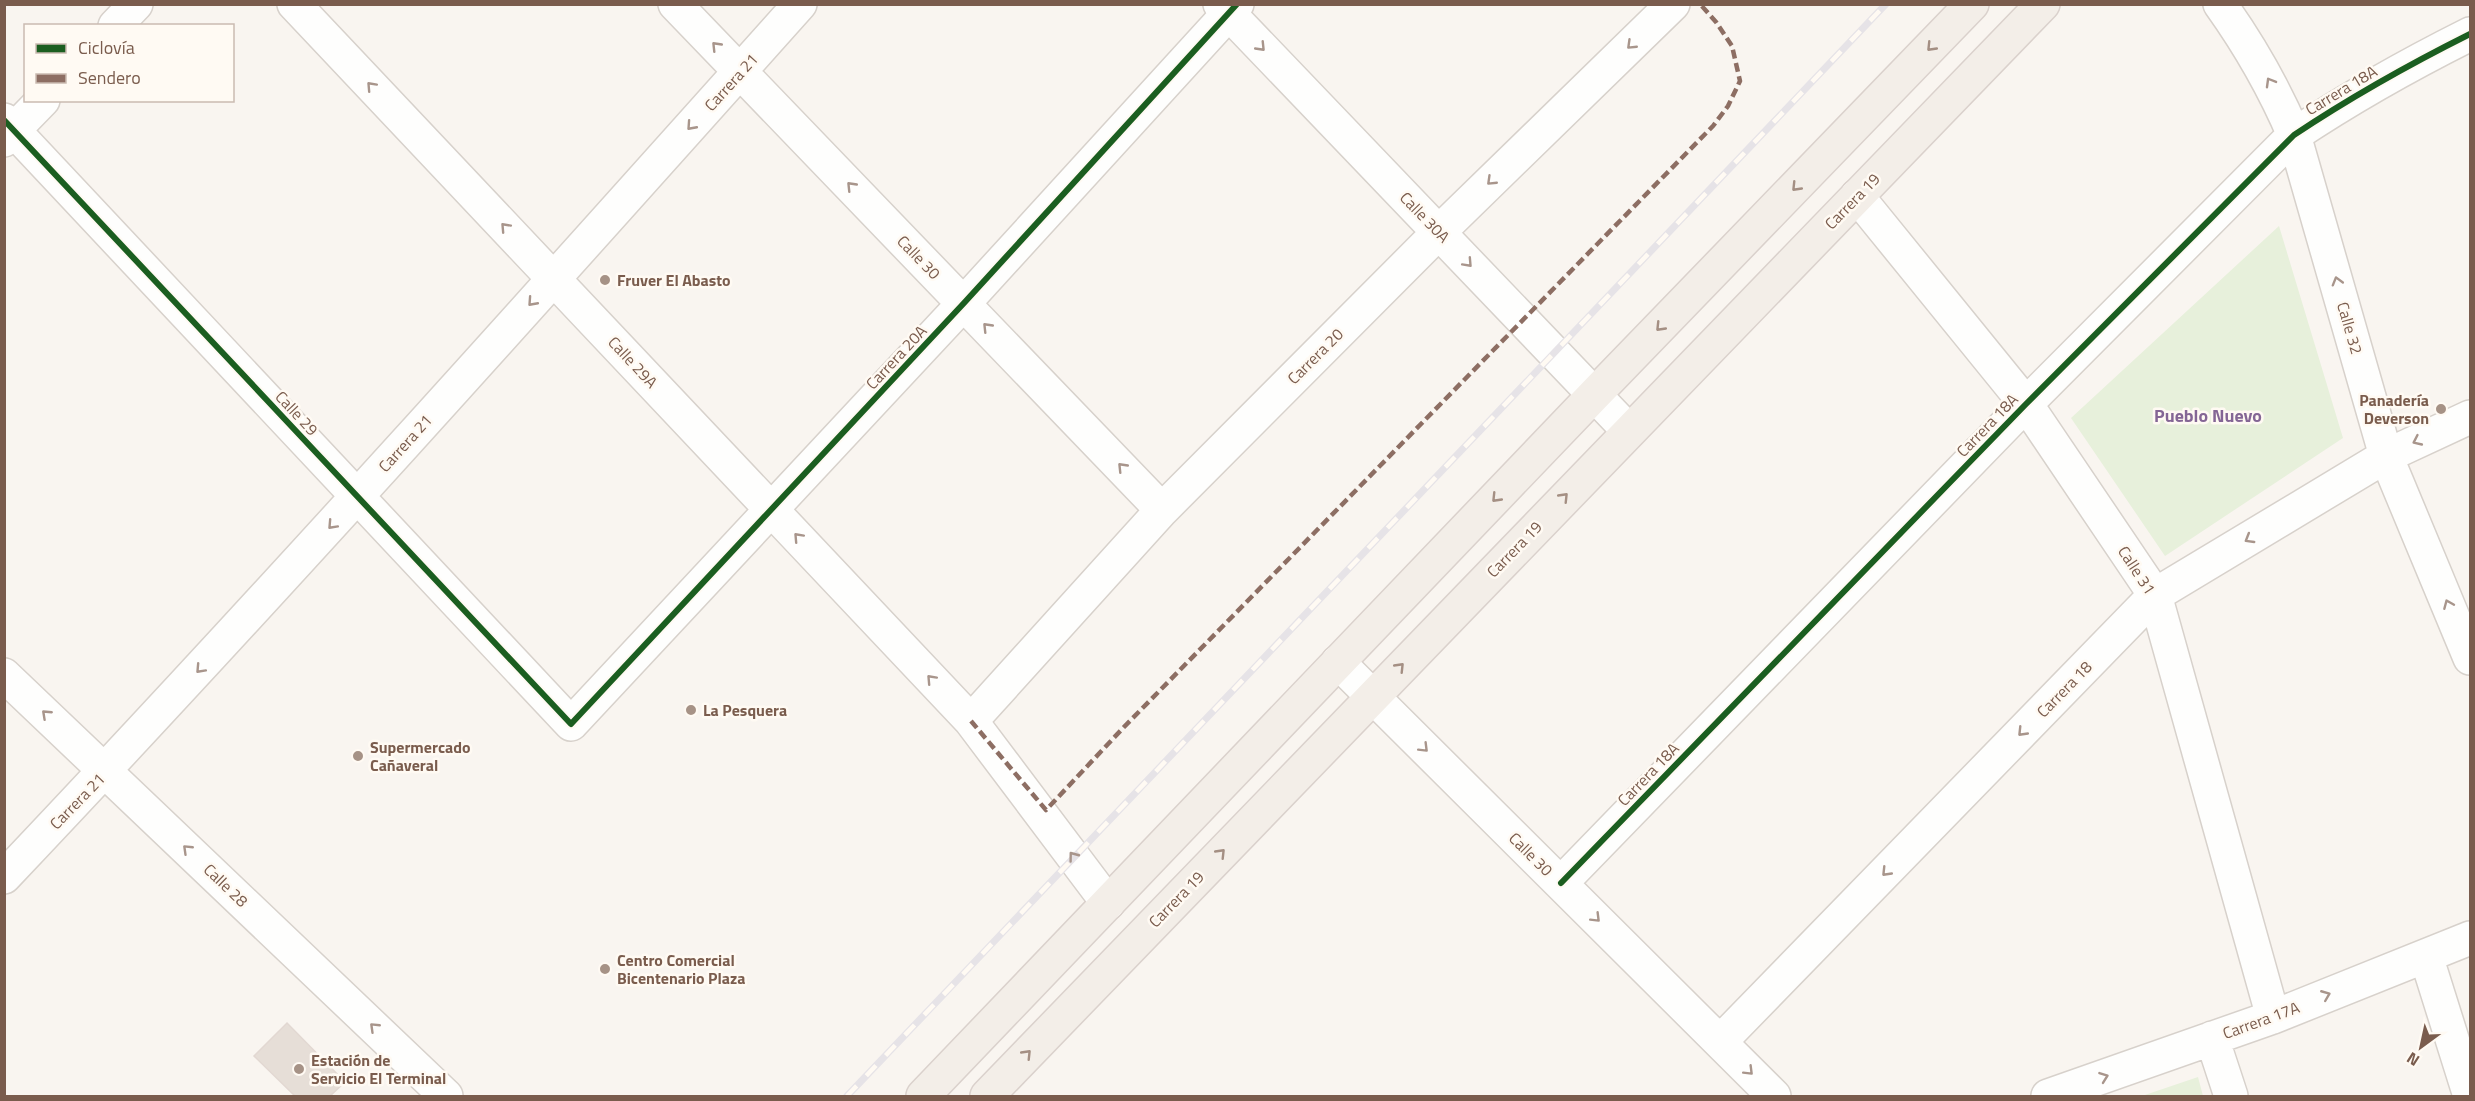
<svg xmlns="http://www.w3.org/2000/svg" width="2475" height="1101" font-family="'Titillium Web',sans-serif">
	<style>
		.green { fill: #e7f0db }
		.building { fill: #e6ded7; stroke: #e2d8d2; stroke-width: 1.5 }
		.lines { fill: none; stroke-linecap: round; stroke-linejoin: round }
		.minor-casing { stroke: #d7d1cb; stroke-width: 36 }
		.major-casing { stroke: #dad1cc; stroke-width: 36 }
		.minor { stroke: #fefefd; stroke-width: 33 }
		.major { stroke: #f3eee8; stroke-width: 33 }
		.rail-casing { stroke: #e6e3e7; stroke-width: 7 }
		.rail { stroke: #fffaf3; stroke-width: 4.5; stroke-dasharray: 14; stroke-linecap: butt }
		.quiet { stroke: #8d6e63; stroke-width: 4.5; stroke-dasharray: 9 4.5; stroke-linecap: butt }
		.cycleway-casing { stroke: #fffaf3; stroke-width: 10 }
		.cycleway { stroke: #1b5e20; stroke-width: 6 }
		.oneway { stroke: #a8958b }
		.oneway2 { stroke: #a48f83 }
		.poi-dot { fill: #a69286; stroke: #fffaf3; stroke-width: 2 }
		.labels { text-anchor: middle; stroke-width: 5; stroke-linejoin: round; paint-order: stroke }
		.street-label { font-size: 16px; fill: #7a5c4d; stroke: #fffaf3 }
		.poi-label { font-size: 16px; font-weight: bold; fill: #7a5c4d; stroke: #fffaf3; text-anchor: start }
		.neighbourhood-label { font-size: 18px; font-weight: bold; fill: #846695; stroke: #fffaf3 }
	</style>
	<rect width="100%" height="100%" fill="#f9f5f0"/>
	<!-- green -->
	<path class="green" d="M2279 226 2343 438 2165 556 2071 418Z
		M2198 1077 2203 1096H2142Z"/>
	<!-- building -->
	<path class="building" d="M287 1023 345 1082 330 1096H295L254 1056Z"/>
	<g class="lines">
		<!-- minor casing -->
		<g class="minor-casing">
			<path id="minor" d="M294 4 971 721 1108 903
				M675 4 1162 510
				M1220 4 1629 431
				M2220 4C2250 46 2274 88 2294 135L2386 456 2470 658
				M115 26 136 4
				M4 120 571 724 964 303 1237 4
				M4 140 43 100
				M1857 196 2026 404 2155 595 2273 1017
				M1338 662 1774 1096
				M4 675 446 1096
				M971 721 1162 510 1439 232 1673 4
				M4 877C275 591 538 297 800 4
				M1561 883 2026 404 2294 135C2351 97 2410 64 2470 34
				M2426 956 2470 1096
				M2212 1038 2231 1096
				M1720 1042 2155 595 2386 456 2470 417
				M2048 1096 2273 1017 2470 938"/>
		</g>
		<!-- major casing -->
		<g class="major-casing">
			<path id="major" d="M923 1096 1593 396 1972 4
				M987 1096 2043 4"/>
		</g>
		<!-- minor -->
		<use href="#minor" class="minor"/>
		<!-- major -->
		<use href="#major" class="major"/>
		<!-- rail casing -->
		<g class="rail-casing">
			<path id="rail" d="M847 1096 1886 4"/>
		</g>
		<!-- rail -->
		<use href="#rail" class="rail"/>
		<!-- quiet -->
		<path class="quiet" d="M971 721 1046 810 1124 727 1713 126 1728 106 1740 81 1732 46 1716 22 1700 4"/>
		<!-- cycleway casing -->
		<g class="cycleway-casing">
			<path id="cycleway" d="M4 120 571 724 964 303 1237 4
				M1561 883 2026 404 2294 135C2351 97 2410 64 2470 34"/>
		</g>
		<!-- cycleway -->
		<use href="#cycleway" class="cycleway"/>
	</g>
	<!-- one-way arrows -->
	<defs><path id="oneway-chevron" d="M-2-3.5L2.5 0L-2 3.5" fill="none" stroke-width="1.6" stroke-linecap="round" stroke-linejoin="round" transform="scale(1.5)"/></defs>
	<g class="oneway">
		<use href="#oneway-chevron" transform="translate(1631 45) rotate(136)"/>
		<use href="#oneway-chevron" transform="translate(716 46) rotate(-134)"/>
		<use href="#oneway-chevron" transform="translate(1261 47) rotate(46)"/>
		<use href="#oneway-chevron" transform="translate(2270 82) rotate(-120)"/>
		<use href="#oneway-chevron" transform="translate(371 86) rotate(-133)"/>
		<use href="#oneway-chevron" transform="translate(691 126) rotate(132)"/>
		<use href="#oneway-chevron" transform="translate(1491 181) rotate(136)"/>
		<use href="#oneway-chevron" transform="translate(851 186) rotate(-134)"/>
		<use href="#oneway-chevron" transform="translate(505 227) rotate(-133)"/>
		<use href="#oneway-chevron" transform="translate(1468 263) rotate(47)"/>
		<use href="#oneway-chevron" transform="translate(2337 281) rotate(-106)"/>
		<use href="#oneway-chevron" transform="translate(532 302) rotate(132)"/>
		<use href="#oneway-chevron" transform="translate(987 327) rotate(-134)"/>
		<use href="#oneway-chevron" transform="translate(2417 441) rotate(155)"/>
		<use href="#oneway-chevron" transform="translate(1122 467) rotate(-134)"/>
		<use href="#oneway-chevron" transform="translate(332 525) rotate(133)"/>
		<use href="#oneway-chevron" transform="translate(798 537) rotate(-133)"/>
		<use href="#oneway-chevron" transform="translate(2249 539) rotate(149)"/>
		<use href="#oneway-chevron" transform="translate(2448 604) rotate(-113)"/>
		<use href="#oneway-chevron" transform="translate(200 669) rotate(133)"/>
		<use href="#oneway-chevron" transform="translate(931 679) rotate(-133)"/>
		<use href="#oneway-chevron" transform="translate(46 714) rotate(-137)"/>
		<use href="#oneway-chevron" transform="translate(2022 732) rotate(134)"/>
		<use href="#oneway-chevron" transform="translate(1424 748) rotate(45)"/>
		<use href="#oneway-chevron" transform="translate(187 849) rotate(-136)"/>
		<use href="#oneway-chevron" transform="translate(1073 856) rotate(-127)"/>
		<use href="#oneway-chevron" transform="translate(1886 872) rotate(134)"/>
		<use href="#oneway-chevron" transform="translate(1596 918) rotate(45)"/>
		<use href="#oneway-chevron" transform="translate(2326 995) rotate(-22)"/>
		<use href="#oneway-chevron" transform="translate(374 1027) rotate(-136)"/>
		<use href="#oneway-chevron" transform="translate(1749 1071) rotate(45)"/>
		<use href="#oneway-chevron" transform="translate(2104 1077) rotate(-20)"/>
	</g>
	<g class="oneway2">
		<use href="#oneway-chevron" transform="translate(1931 47) rotate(134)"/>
		<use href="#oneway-chevron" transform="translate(1796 187) rotate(134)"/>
		<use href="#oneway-chevron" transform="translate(1660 327) rotate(134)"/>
		<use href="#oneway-chevron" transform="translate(1564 497) rotate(-46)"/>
		<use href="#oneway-chevron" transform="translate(1496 498) rotate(134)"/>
		<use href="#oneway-chevron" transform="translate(1400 667) rotate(-46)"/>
		<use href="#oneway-chevron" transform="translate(1221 853) rotate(-46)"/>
		<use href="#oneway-chevron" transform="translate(1027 1054) rotate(-46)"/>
	</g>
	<!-- markers -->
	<g class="poi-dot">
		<circle cx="605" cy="280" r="6"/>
		<circle cx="2441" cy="409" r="6"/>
		<circle cx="691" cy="710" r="6"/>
		<circle cx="358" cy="756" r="6"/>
		<circle cx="605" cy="969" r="6"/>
		<circle cx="299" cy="1069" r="6"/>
	</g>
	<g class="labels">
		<!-- street labels -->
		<g class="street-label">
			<text transform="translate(731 82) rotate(-48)" y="6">Carrera 21</text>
			<text transform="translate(2341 90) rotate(-31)" y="6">Carrera 18A</text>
			<text transform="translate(1852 201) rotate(-46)" y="6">Carrera 19</text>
			<text transform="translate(1425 217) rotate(46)" y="6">Calle 30A</text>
			<text transform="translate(919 257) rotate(46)" y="6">Calle 30</text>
			<text transform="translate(2350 328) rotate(74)" y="6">Calle 32</text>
			<text transform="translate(1315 356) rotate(-45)" y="6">Carrera 20</text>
			<text transform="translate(896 357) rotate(-47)" y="6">Carrera 20A</text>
			<text transform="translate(633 362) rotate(47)" y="6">Calle 29A</text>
			<text transform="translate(297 413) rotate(47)" y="6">Calle 29</text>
			<text transform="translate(1987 425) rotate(-46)" y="6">Carrera 18A</text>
			<text transform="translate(405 443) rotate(-48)" y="6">Carrera 21</text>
			<text transform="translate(1514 549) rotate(-46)" y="6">Carrera 19</text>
			<text transform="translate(2137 570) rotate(57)" y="6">Calle 31</text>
			<text transform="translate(2064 689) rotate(-46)" y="6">Carrera 18</text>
			<text transform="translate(1648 774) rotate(-46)" y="6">Carrera 18A</text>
			<text transform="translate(77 801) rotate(-46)" y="6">Carrera 21</text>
			<text transform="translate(1531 854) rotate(45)" y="6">Calle 30</text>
			<text transform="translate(226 885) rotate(44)" y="6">Calle 28</text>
			<text transform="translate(1176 899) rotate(-46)" y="6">Carrera 19</text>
			<text transform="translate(2261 1020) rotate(-20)" y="6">Carrera 17A</text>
		</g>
		<!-- poi labels -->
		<g class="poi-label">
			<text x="617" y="286">Fruver El Abasto</text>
			<text x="2429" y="406" text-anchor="end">Panadería<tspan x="2429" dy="18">Deverson</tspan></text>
			<text x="703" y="716">La Pesquera</text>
			<text x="370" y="753">Supermercado<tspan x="370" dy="18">Cañaveral</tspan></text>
			<text x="617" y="966">Centro Comercial<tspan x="617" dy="18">Bicentenario Plaza</tspan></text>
			<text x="311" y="1066">Estación de<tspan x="311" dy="18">Servicio El Terminal</tspan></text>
		</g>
		<!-- neighbourhood labels -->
		<g class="neighbourhood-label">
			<text x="2208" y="422">Pueblo Nuevo</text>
		</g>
	</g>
	<!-- border -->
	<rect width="2475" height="1101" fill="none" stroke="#7a5c4d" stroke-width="12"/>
	<!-- legend -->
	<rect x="24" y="24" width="210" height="78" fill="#fffaf3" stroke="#cabbb1" stroke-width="1.5"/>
	<rect x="36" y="44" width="30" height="9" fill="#1b5e20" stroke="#cabbb1" stroke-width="1.5"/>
	<text x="78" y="54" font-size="18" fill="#7a5c4d">Ciclovía</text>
	<rect x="36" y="74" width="30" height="9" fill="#8d6e63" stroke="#cabbb1" stroke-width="1.5"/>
	<text x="78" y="84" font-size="18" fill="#7a5c4d">Sendero</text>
	<!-- north arrow -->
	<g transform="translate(2421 1047) rotate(213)" stroke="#fffaf3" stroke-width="4.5" paint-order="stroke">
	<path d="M0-4.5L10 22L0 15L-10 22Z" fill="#7a5c4d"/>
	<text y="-9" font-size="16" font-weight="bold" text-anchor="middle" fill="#7a5c4d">N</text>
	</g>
</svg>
